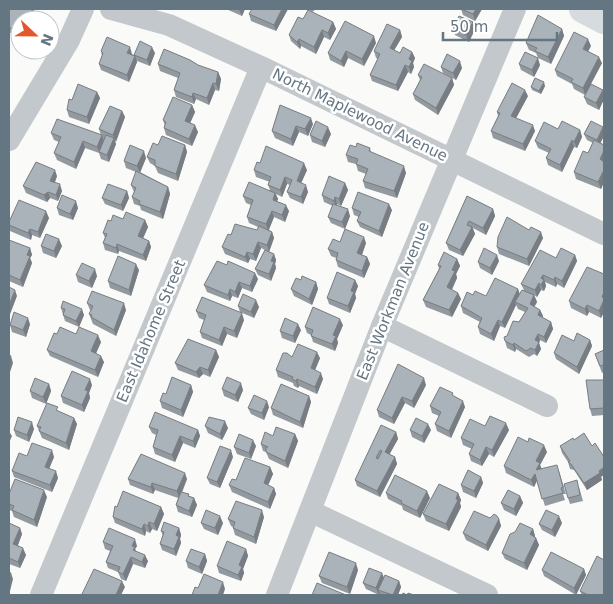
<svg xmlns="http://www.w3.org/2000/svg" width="613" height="604" font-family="'DejaVu Sans',sans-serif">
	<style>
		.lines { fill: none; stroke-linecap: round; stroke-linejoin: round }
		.minor { stroke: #c3c8cc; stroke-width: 22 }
		.major { stroke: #d6dbdf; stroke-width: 28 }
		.wall { fill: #929a9f }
		.shaded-wall { fill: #777d82 }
		.building { fill: #aab3b9; stroke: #777d82; fill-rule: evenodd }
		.labels { text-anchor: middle; stroke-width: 5; stroke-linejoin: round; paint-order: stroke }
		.street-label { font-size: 15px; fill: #657683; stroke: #fff }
	</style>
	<rect width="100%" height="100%" fill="#fafaf8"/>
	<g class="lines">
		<!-- minor -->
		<path class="minor" d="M111 9 169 25 261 67 604 234
			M9 140 69 40 83 9
			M382 326 547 406
			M310 511 487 595
			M41 595 261 67
			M277 595 382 326 515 9"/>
		<!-- major -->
		<path class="major" d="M583 9 604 20"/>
	</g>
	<!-- wall -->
	<path class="wall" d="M9 9 36 12 38 18 20 20V39L9 32Z
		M226 9H245L242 16Z
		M252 9H288L276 31 251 21 249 14Z
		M306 9H315L313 12Z
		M461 9H482L475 21 463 15Z
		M303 19 333 22 336 29 330 40 324 37 316 54 301 46 300 49 291 41 289 35Z
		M473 22 475 29 469 42 455 35 453 28Z
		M562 29 564 36 551 64 538 58 536 53 529 50 526 43Z
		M400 30 402 37 394 50 400 53 412 52 415 58 413 63 414 67 411 74 408 72 398 91 372 81 370 75 378 59 376 58 374 51Z
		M376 43 364 66 348 58 344 67 330 60 328 53Z
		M591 46 588 51 602 63 585 95 574 89 572 84 557 76 555 70Z
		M101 51 132 54 135 56 134 55 155 53 150 66 137 61V62L129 82 101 70 99 64 102 56Z
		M158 64 198 65 218 72 221 79 219 91 215 90 209 105 196 99 194 104 176 97 174 90 178 78 160 71Z
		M519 64 540 65 534 77 521 70Z
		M441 67 462 68 456 80 443 73Z
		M418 75 452 78 454 85 438 115 415 100 413 94 420 80Z
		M545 86 541 94 532 90 531 87Z
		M603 90 604 94V99L599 110 587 104 584 97Z
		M97 92 100 98 89 124 69 117 67 110 72 100Z
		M528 96 516 118 535 131 525 151 493 138 491 131 498 116 497 112Z
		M192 105 195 112 190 123 198 132 192 146 166 135 164 128 165 126 163 120Z
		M280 105 313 124 308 136 299 132 293 146 275 138 272 131Z
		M122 111 125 117 115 142 116 144 109 162 101 159 99 153 85 148 76 169 57 160 54 153 59 142 54 140 51 133 101 135 99 129Z
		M591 121 600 143 604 145V182L601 189 576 179 574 172 588 153 593 143 587 140 584 134Z
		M558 129 580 130 582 137 577 148 574 147 562 172 548 165 546 158 549 153 538 148 535 141Z
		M331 134 325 147 312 142 310 135Z
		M158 145H185L187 152 178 181 158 173 155 166 150 163 147 157Z
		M356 147 370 148 371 153 406 173 397 198 365 188 363 181 366 174 358 171 356 164 348 162 346 155Z
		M146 158 140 172 168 187 170 194 163 219 141 210 140 206 134 204 132 197 134 192 131 185 136 172 126 168 124 161Z
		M260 163 307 170 301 183 308 192 303 204 290 198 287 192 290 185 287 184 282 197 276 194 278 199 277 201 289 211 285 222 274 217 269 230 272 232 274 238 269 252 274 254 276 260 275 264 276 268 271 281 258 275 255 269 265 250 261 248 256 261 250 259 248 263 225 254 222 247 231 235 257 230 258 227 249 223 247 217 251 205 246 203 243 196 270 190 268 185 270 182 256 177 254 170Z
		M57 176 55 182 62 191 58 201 50 198 47 202 26 193 23 186Z
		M345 183 348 190 341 206 337 204V205L350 216 345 229 331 223 328 217 333 206 324 202 322 195Z
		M127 191 129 198 123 211 105 204 102 198Z
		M467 196 493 209 495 216 486 235 473 228 475 234 463 256 449 250 446 243Z
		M57 208H78L73 220 59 215Z
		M352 208 392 210 382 237 360 227 357 221 359 217 354 215Z
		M49 218 40 238 32 235 31 240 10 231 9 229V222Z
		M123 219 145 220 148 227 143 238 149 241 151 247 146 261 119 251 118 254 105 250 103 243 105 238 103 233 111 221Z
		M529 230 543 238 529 266 499 254 497 247Z
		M9 240 30 248 32 255 30 258 32 263 23 287 9 281Z
		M340 242 366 243 362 255 367 257 370 264 364 278 338 267 336 260V258L331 256 328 249Z
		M41 246H62L56 258 43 253Z
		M575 255 577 261 564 288 557 284 556 287 545 282 546 286 544 291 541 290 537 297 534 295 537 302 534 307 540 310 543 316 542 318 551 322 553 329 546 343 540 340 539 343 541 349 537 356 534 354 529 357 516 349 515 352 507 348 505 341 507 336 519 322 525 312 518 309 516 305 505 328 500 326 494 341 480 334 478 327 480 322 463 313 461 306 473 295 486 296 518 289 520 294 524 290 521 284 556 258Z
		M457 259 460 266 456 274 457 278 452 290 458 293 461 299 452 317 426 307 423 300 439 269 438 265Z
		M499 261 492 275 480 268 478 262Z
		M139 270 131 296 110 288 108 281Z
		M604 274V312L601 318 589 312 587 316 571 308 569 301Z
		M76 275 97 276 92 288 78 282Z
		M258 279 252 292 242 288 238 298 232 296 230 301 207 292 204 285Z
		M301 280 316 282 318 289 312 305 294 296 291 289Z
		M355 280 358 286 355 294 356 298 350 313 329 304 327 298Z
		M87 303 126 310 116 336 93 324 89 314 91 310H90Z
		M238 306 259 307 254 318 240 312Z
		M61 308 84 315 79 327 65 321Z
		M196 311 244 320 237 338 227 334 222 346 202 338 200 332 204 320 199 318Z
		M30 324 26 337 12 332 10 325Z
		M343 325 337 339 338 343 335 351 313 342 311 335 307 333 305 327Z
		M301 330 295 343 282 338 280 331Z
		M57 334 101 342 96 353 104 362 98 377 50 356 47 350Z
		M590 340 592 346 579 374 556 359 554 353Z
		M216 350 219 357 210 377 203 374 199 378 178 370 175 363Z
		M604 350V372L602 373 595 354Z
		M292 357 320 358 315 370 323 379 317 394 299 386 298 388 294 386 293 383 278 377 276 370Z
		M604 380V415L592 416 590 409Z
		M49 384 51 391 46 404 32 398 30 391Z
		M92 385 89 393 90 398 84 412 63 403 61 396Z
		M191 385 193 392 183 417 162 408 160 401 166 394Z
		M426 385 414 408 405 403 394 424 379 417 377 410Z
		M222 389 243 390 238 402 224 396Z
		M309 396 311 402 303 428 273 415 271 408Z
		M454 396 465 407 451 438 437 431 435 424 439 416 432 413 430 406Z
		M269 407 264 420 251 414 248 408Z
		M59 412 74 418 77 424 69 450 42 438 37 426Z
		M205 426 228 428 222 440 208 433Z
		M485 426 509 430 494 457 489 454 482 466 471 461 469 454 472 449 463 445 461 438Z
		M149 427 198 430 200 436 195 448 183 443 175 462 155 454 153 447 156 435 152 433Z
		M34 429 29 442 16 436 14 430Z
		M410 430H431L424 443 412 437Z
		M396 432 398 439 389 454 395 457 397 464 380 497 357 486 355 480Z
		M295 434 298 441 288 468 269 459 266 452 263 451 261 444 273 436Z
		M574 440 601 477 602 480 587 490 574 470 570 469 568 462 562 453 560 446Z
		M256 446 251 459 237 454 234 447Z
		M547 452 540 465 542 469 559 471 566 494H563L565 500 545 506 537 481 534 487 506 473 504 466Z
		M54 457 49 469 58 478 52 492 14 477 12 471Z
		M233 457 220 488 210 484 207 478Z
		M270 467 273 474 268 485 274 488 276 494 270 509 232 492 229 485 236 480Z
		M481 477 483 483 476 498 463 492 461 485Z
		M128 479H187L182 493 194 498 197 505 192 517 178 512 176 505 178 498 155 490 153 494 130 485Z
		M579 487 583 501 570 504 568 498Z
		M386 493 430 498 420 518 403 510 402 506 388 499Z
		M458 493 461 500 460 503 461 507 449 531 426 521 423 514Z
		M9 494 47 497 37 527 14 517 12 511 9 510Z
		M520 496 523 503 516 516 504 510 501 503Z
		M117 507H161L164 514 157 531 152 529 150 533 146 531 145 536 115 523 113 517Z
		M264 517 256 544 235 535 233 528V527L231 526 228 519Z
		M490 518 499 519 501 526 488 551 466 540 463 533Z
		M9 523 20 528 22 534 18 545 26 555 20 568 9 564Z
		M201 523H223L218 535 204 529Z
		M562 523 555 537 542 530 539 524Z
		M179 528 181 535 180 539 181 543 176 556 162 550 160 544 163 536 161 531Z
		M533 529 535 536V537L536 538 539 545 527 570 505 559 502 553Z
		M103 542 137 546 135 549 136 551 148 561 145 568 133 564 126 581 121 579 118 572 108 568 106 562 110 551 105 549Z
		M246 549 248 556 243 569 244 573 241 581 219 573 217 566Z
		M205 554 207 561 202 574 188 568 186 561Z
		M584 569 586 575 576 595 544 576 542 570Z
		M358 570 350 594 322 583 319 576Z
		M384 577 399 581 401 587 398 595H380V593L379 595 366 589 363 583Z
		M580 591 604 595H582Z"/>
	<!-- shaded-wall -->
	<path class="shaded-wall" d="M239 9H245L242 16 239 10Z
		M282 9H288L276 31 274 25Z
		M476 9H482L475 21 473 14Z
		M36 12 38 18 37 20H31Z
		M333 22 336 29 330 40 328 33Z
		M473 22 475 29 469 42 466 35Z
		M562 29 564 36 551 64 548 57Z
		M322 30 324 37 316 54 314 47Z
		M400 30 402 37 392 54 390 48Z
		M374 36 376 43 364 66 362 59Z
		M299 39 301 46 300 49 297 42Z
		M588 39 591 46 586 55 583 49Z
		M130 47 132 54 130 59 127 53Z
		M152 47 155 53 150 66 147 60Z
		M346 51 348 58 344 67 341 61Z
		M412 52 415 58 413 63 414 67 411 74 409 67V59Z
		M135 56 137 62 129 82 127 75Z
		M599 57 602 63 585 95 583 88Z
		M538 58 540 65 534 77 532 70Z
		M460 61 462 68 456 80 453 73Z
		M405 65 408 72 398 91 396 85Z
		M218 72 221 79 219 91 216 84Z
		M452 78 454 85 438 115 436 108Z
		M544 82 545 86 541 94 539 91Z
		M213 83 215 90 209 105 207 98Z
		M525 90 528 96 514 122 511 116Z
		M603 90 604 94V99L599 110 596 103Z
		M97 92 100 98 89 124 87 117Z
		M193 93 196 99 194 104 192 97Z
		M192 105 195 112 188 128 185 121Z
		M122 111 125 117 116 142 113 135Z
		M311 118 313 124 308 136 305 129Z
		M195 125 198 132 192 146 189 139Z
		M533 125 535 131 525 151 523 144Z
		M296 126 299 132 293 146 291 139Z
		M328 127 331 134 325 147 322 141Z
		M603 127 604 130V136L599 146 597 140Z
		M580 130 582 137 577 148 574 142Z
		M102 135 104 142 100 153 97 147Z
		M114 138 116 144 109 162 107 155Z
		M572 140 574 147 562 172 560 165Z
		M83 141 85 148 76 169 74 162Z
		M185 145 187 152 178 181 176 174Z
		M144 151 146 158 140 173 137 166Z
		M604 151V163L600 159Z
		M304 163 307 170 299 188 297 181Z
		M404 166 406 173 397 198 394 191Z
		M55 170 57 176 53 187 50 181Z
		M604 170V182L601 189 598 182Z
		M285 177 287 184 282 197 280 190Z
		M345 183 348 190 341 206 339 199Z
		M60 184 62 191 58 201 56 195Z
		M306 185 308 192 303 204 301 197Z
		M168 187 170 194 163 219 160 212Z
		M127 191 129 198 123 211 121 205Z
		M48 192 50 198 47 202 44 195Z
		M275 193 278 199 275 206 273 200Z
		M335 197 337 204 336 207 334 201Z
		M76 201 78 208 73 220 70 214Z
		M389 204 392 210 382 237 379 231Z
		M286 205 289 211 285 222 282 215Z
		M348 209 350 216 345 229 342 222Z
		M493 209 495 216 486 235 483 228Z
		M46 211 49 218 40 238 38 232Z
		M272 211 274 217 268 231 266 224Z
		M145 220 148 227 141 243 138 236Z
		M472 227 475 234 463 256 460 250Z
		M30 229 32 235 31 240 28 233Z
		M272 232 274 238 269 252 267 245Z
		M541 232 543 238 529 266 527 259Z
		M364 237 366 243 360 260 357 253Z
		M59 239 62 246 56 258 54 251Z
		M149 241 151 247 146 261 143 255Z
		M258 242 261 248 256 261 253 254Z
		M117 244 119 251 118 254 116 248Z
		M30 248 32 255 30 258 32 263 23 287 20 280 27 255Z
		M247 252 250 259 248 263 245 257Z
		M274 254 276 260 275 264 276 268 271 281 269 274 271 261Z
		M497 255 499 261 492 275 490 268Z
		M575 255 577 261 564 288 562 281Z
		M367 257 370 264 364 278 362 271Z
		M457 259 460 266 456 274 457 278 449 294 447 287 452 270Z
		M136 264 139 270 131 296 129 290Z
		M95 269 97 276 92 288 89 281Z
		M255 273 258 279 252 292 250 286Z
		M543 275 546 286 544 291 541 285V278Z
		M555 277 557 284 556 287 554 280Z
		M355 280 358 286 355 294 356 298 350 313 348 306 351 291Z
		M239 282 242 288 238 298 235 292Z
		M316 282 318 289 312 305 309 299Z
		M539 283 541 290 537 297 535 290Z
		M230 289 232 296 230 301 228 295Z
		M518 289 520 296 515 302 516 305 505 328 502 322Z
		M15 290 17 296 9 317V305Z
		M604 292V312L601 318 599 311 602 297Z
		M458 293 461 299 452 317 449 310Z
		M534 295 537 302 532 311 530 304Z
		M256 300 259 307 254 318 251 312Z
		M124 303 126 310 116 336 114 330Z
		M587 305 589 312 587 316 585 309Z
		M82 309 84 315 79 327 76 321Z
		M540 310 543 316 540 322 538 315Z
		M242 313 244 320 237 338 234 331Z
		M28 318 30 324 26 337 23 330Z
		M340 319 343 325 337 339 338 343 335 351 332 344 333 335Z
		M498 320 500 326 494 341 491 334Z
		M551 322 553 329 546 343 544 337Z
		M298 324 301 330 295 343 293 336Z
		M224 327 227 334 222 346 219 340Z
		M538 334 540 340 539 343 541 349 537 356 535 350V340Z
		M98 335 101 342 94 358 91 351Z
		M590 340 592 346 579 374 577 367Z
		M514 343 516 349 515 352 513 345Z
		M216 350 219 357 210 377 208 370Z
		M317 352 320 358 313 375 311 368Z
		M11 356 13 363 9 375V362Z
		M101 356 104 362 98 377 95 370Z
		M200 367 203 374 199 378 196 372Z
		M321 373 323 379 317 394 315 387Z
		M424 378 426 385 414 408 412 401Z
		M90 379 92 385 89 393 90 398 84 412 82 405 85 390Z
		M297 379 299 386 298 388 296 381Z
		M241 383 243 390 238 402 235 395Z
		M49 384 51 391 46 404 43 397Z
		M191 385 193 392 183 417 181 410Z
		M309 396 311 402 303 428 300 422Z
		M402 397 405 403 394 424 392 418Z
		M267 401 269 407 264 420 262 413Z
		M463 401 465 407 451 438 449 431Z
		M74 418 77 424 69 450 66 443Z
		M225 421 228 428 222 440 220 434Z
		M32 422 34 429 29 442 27 435Z
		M506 423 509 430 494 457 492 450Z
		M428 424 431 430 424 443 422 436Z
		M198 430 200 436 195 448 193 441Z
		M396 432 398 439 387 459 385 452Z
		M10 433 12 436 9 443V437Z
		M295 434 298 441 288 468 285 461Z
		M180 436 183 443 175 462 172 455Z
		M253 440 256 446 251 459 249 453Z
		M544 445 547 452 540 465 542 470H536V461Z
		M486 447 489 454 482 466 480 460Z
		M52 450 54 457 47 473 45 467Z
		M231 450 233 457 220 488 217 482Z
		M395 457 397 464 380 497 377 491Z
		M270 467 273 474 266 490 264 483Z
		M604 467V475L601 477 602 480 587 490 584 483Z
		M56 471 58 478 52 492 50 485Z
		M185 473 187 479 179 498 177 491Z
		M535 474 537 480 534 487 531 480Z
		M481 477 483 483 476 498 474 491Z
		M152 483 155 490 153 494 151 487Z
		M274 488 276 494 270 509 268 502Z
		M44 490 47 497 37 527 34 520Z
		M427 491 430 498 420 518 417 511Z
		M458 493 461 500 460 503 461 507 449 531 446 524Z
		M520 496 523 503 516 516 514 509Z
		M194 498 197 505 192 517 189 511Z
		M161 507 164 514 157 531 154 524Z
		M262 510 264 517 256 544 254 537Z
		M220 516 223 523 218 535 215 528Z
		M559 516 562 523 555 537 552 530Z
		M499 519 501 526 488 551 486 545Z
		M149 522 152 529 150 533 148 526Z
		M144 524 146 531 145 536 142 529Z
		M20 528 22 534 16 550 13 544Z
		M179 528 181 535 180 539 181 543 176 556 174 549 176 535Z
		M533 529 535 536 533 541 530 534Z
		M536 538 539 545 527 570 524 563Z
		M135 539 137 546 135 549 137 554 136 557 132 546Z
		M23 548 26 555 20 568 18 562Z
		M246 549 248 556 243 569 244 573 241 581 238 575 239 565Z
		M205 554 207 561 202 574 199 567Z
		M145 555 148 561 145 568 142 562Z
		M131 557 133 564 126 581 123 574Z
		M356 563 358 570 350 594 347 587Z
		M584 569 586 575 576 595 574 588Z
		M11 573 13 579 9 595V580Z
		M382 573 385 580 378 590 380 593 379 595 376 588Z
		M122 581 125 587 121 595H116Z
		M399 581 401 587 398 595H393Z
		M223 582 225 589 223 595H218Z"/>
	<!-- building -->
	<path class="building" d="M9 9H30L36 12 31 20H20V33L9 27Z
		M252 9H282L274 25 249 14Z
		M461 9H476L473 14Z
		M308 10 333 22 328 33 322 30 314 47 299 39 297 42 289 35 298 17 303 19Z
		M538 15 562 29 548 57 535 51 537 48 526 43Z
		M459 16 473 22 466 35 453 28Z
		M345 21 374 36 362 59 346 51 341 61 328 53Z
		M387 24 400 30 390 48 400 53 403 47 412 52 409 59 412 61 409 67 405 65 396 85 370 75 380 54 374 51Z
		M574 32 588 39 583 49 599 57 583 88 571 82 573 79 555 70Z
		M107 37 130 47 127 53 135 56 127 75 99 64 103 53 101 51Z
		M140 41 152 47 147 60 134 55Z
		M164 49 190 60 198 65 218 72 216 84 213 83 207 98 193 93 192 97 174 90 180 73 158 64Z
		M525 52 538 58 532 70 519 64Z
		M447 54 460 61 453 73 441 67Z
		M424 64 452 78 436 108 413 94 422 77 418 75Z
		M535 78 544 82 539 91 531 87Z
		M512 83 525 90 511 116 533 125 523 144 491 131 500 113 497 112Z
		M78 84 97 92 87 117 67 110 69 99 72 100Z
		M591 84 603 90 596 103 584 97Z
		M173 97 192 105 185 121 195 125 189 139 164 128 166 122 163 120Z
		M280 105 311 118 305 129 296 126 291 139 272 131Z
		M110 106 122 111 113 135 99 129Z
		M57 119 102 135 97 147 83 141 74 162 54 153 61 137 51 133Z
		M316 121 328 127 322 141 310 135Z
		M562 121 580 130 574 142 572 140 560 165 546 158 551 149 535 141 544 122 558 129Z
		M591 121 603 127 597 140 584 134Z
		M106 135 114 138 107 155 99 152Z
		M162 136 185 145 176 174 155 166V160L147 157 153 143 158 145Z
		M594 140 604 145V151L600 159 604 162V170L598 182 574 172 583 151 588 153Z
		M357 143 370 148 369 151 404 166 394 191 363 181 368 169 356 164 358 159 346 155 350 145 356 147Z
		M130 145 144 151 137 166 124 161Z
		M266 146 304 163 297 181 306 185 301 197 287 192 292 180 285 177 280 190 268 185 271 177 254 170 257 162 260 163Z
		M36 162 55 170 50 181 60 184 56 195 48 192 44 195 23 186Z
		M136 171 168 187 160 212 139 204 140 201 132 197 136 188 131 185Z
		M329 176 345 183 339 199 335 197 334 201 322 195Z
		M249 182 275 193 273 200 286 205 282 215 272 211 266 224 247 217 253 200 243 196Z
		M108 184 127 191 121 205 102 198Z
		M358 192 389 204 379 231 357 221 361 212 352 208Z
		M62 195 76 201 70 214 57 208Z
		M467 196 493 209 483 228 469 221 467 225 472 227 460 250 446 243Z
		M19 200 46 211 38 232 30 229 28 233 9 225V222Z
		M333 204 348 209 342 222 328 217Z
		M126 212 145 220 138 236 149 241 143 255 117 244 116 248 103 243 107 234 103 233 108 220 111 221 113 215 123 219Z
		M507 217 529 230 531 227 541 232 527 259 497 247 498 237Z
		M235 224 257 230 259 226 272 232 267 245 258 242 253 254 247 252 245 257 222 247 228 234 231 235Z
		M345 229 364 237 357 253 367 257 362 271 336 260 338 253 328 249 333 239 340 242Z
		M46 234 59 239 54 251 41 246Z
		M9 240 30 248 27 255 30 256 20 280 9 275Z
		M484 248 497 255 490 268 478 262Z
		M561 248 575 255 562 281 555 277 554 280 543 275 541 278 544 280 541 285 539 283 535 290 521 284 540 250 556 258Z
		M265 250 274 254 271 261 274 262 269 274 255 269Z
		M444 252 457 259 452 270 455 271 447 287 458 293 449 310 423 300 441 266 438 265Z
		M118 256 136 264 129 290 108 281Z
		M217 261 227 265 228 261 255 273 250 286 239 282 235 292 230 289 228 295 204 285Z
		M82 263 95 269 89 281 76 275Z
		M587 267 604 274V292L602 297 604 298V300L599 311 587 305 585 309 569 301Z
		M337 272 355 280 351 291 354 292 348 306 327 298Z
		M302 276 316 282 309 299 291 289 296 278 301 280Z
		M495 278 518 289 502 322 498 320 491 334 478 327 482 318 461 306 467 292 473 295 475 291 486 296Z
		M9 287 15 290 9 305Z
		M522 290 534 295 530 304 540 310 538 315 551 322 544 337 538 334 535 340 539 342 535 350 531 348 526 351 514 343 513 345 505 341 504 337 507 336 513 321 519 322 528 308 515 302Z
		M92 291 124 303 114 330 91 317 92 315 89 314 93 306 87 303Z
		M243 294 256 300 251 312 238 306Z
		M202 297 242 313 234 331 224 327 219 340 200 332 206 315 196 311Z
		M63 301 82 309 76 321 63 315 65 309 61 308Z
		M313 307 340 319 333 335 336 336 332 344 311 336 313 330 305 327Z
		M14 312 28 318 23 330 10 325Z
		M285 318 298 324 293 336 280 331Z
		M60 327 76 334 79 327 98 335 91 351 101 356 95 370 47 350 54 333 57 334Z
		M577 333 590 340 577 367 554 353 562 335 574 341Z
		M188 339 216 350 208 370 200 367 196 372 175 363Z
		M298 344 317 352 311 368 321 373 315 387 297 379 296 381 292 379 293 377 276 370 283 353H287L292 357Z
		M604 350V365L600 366 595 354Z
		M9 355 11 356 9 362Z
		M398 364 424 378 412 401 402 397 392 418 377 410Z
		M72 371 90 379 85 390 88 391 82 405 61 396Z
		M172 377 191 385 181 410 160 401 163 393 166 394Z
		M227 377 241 383 235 395 222 389Z
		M35 378 49 384 43 397 30 391Z
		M586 380H604V408L590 409Z
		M281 384 309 396 300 422 271 408Z
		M440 387 453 393 452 395 463 401 449 431 435 424 441 412 430 406Z
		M254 395 267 401 262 413 248 408Z
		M47 403 58 407 56 410 74 418 66 443 39 431 41 427 37 426Z
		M155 412 198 430 193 441 180 436 172 455 153 447 158 430 149 427Z
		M490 416 506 423 492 450 486 447 480 460 469 454 474 444 461 438 470 419 485 426Z
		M18 417 32 422 27 435 14 430Z
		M209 417 225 421 220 434 205 426Z
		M416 418 428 424 422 436 410 430Z
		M381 425 396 432 385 452 395 457 377 491 355 480ZM380 450 382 451 378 459 376 458Z
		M276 427 295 434 285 461 266 452V447H268L261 444 265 432 273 436Z
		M584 433 592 446 595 443 604 457V467L599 471 600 473 584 483 571 464 568 462 570 461 560 446 573 438 574 440Z
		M239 434 253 440 249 453 234 447Z
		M518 437 528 442 529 438 544 445 536 461 540 463 536 470 557 465 563 487 561 488 563 493 542 499 535 474 531 480 504 466Z
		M32 443 52 450 45 467 56 471 50 485 12 471 19 453 27 456Z
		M220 446 231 450 217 482 207 478Z
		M141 454 185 473 177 491 152 483 151 487 128 479Z
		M245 458 270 467 264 483 274 488 268 502 229 485 232 479 236 480Z
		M468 470 481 477 474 491 461 485Z
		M395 475 427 491 417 511 401 503 402 501 386 493Z
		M15 479 44 490 34 520 12 510 14 506 9 504V494Z
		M577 480 580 495 568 498 564 484Z
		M439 484 458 493 456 499 458 500 446 524 423 514Z
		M508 490 520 496 514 509 501 503Z
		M123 491 161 507 154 524 149 522 148 526 144 524 142 529 113 517 115 506 117 507Z
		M181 492 189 494 188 496 194 498 189 511 176 505Z
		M236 501 262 510 254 537 233 528 235 522 228 519Z
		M206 510 220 516 215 528 201 523Z
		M546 510 559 516 552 530 539 524Z
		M474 511 490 518 494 514 497 516 499 519 486 545 463 533Z
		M164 522 179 528 176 535 179 537 174 549 160 544 164 532 161 531Z
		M9 523 20 528 13 544 23 548 18 562 9 558Z
		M520 523 533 529 530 534 536 538 524 563 502 553 510 534 515 532Z
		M109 528 135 539 132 546 135 547 133 550 145 555 142 562 131 557 123 574 118 572 120 567 106 562 113 546 103 542Z
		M227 541 246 549 239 565 242 567 238 575 217 566Z
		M191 549 205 554 199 567 186 561Z
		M329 552 356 563 347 587 319 576Z
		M551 552 584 569 574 588 542 570Z
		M597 556 604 560V595H588L580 591Z
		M369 568 382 573 376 588 363 583Z
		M94 569 122 581 116 595H85L82 594Z
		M9 572 11 573 9 580Z
		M204 574 223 582 218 595H192L195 587 198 588Z
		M385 575 399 581 393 595 378 590Z
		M317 583 346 595H312Z
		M403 593 407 595 408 593 414 595H402Z"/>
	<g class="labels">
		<!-- street labels -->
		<g class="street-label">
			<text transform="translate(360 115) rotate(26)" y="5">North Maplewood Avenue</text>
			<text transform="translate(393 301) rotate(-68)" y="5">East Workman Avenue</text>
			<text transform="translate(151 331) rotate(-67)" y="5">East Idahome Street</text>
		</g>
	</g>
	<!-- border -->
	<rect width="613" height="604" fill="none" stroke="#657683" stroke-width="20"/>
	<!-- north arrow -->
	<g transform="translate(35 35) rotate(112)"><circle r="24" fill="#ffffff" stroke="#c1c8cd"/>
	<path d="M0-4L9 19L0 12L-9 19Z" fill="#e4572e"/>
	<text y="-8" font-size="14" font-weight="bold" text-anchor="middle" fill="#657683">N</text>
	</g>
	<!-- scale -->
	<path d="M443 32v8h114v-8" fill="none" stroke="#657683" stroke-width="2.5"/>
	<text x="450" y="32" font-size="15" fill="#657683" stroke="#ffffff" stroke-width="4" paint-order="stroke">50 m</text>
</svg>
